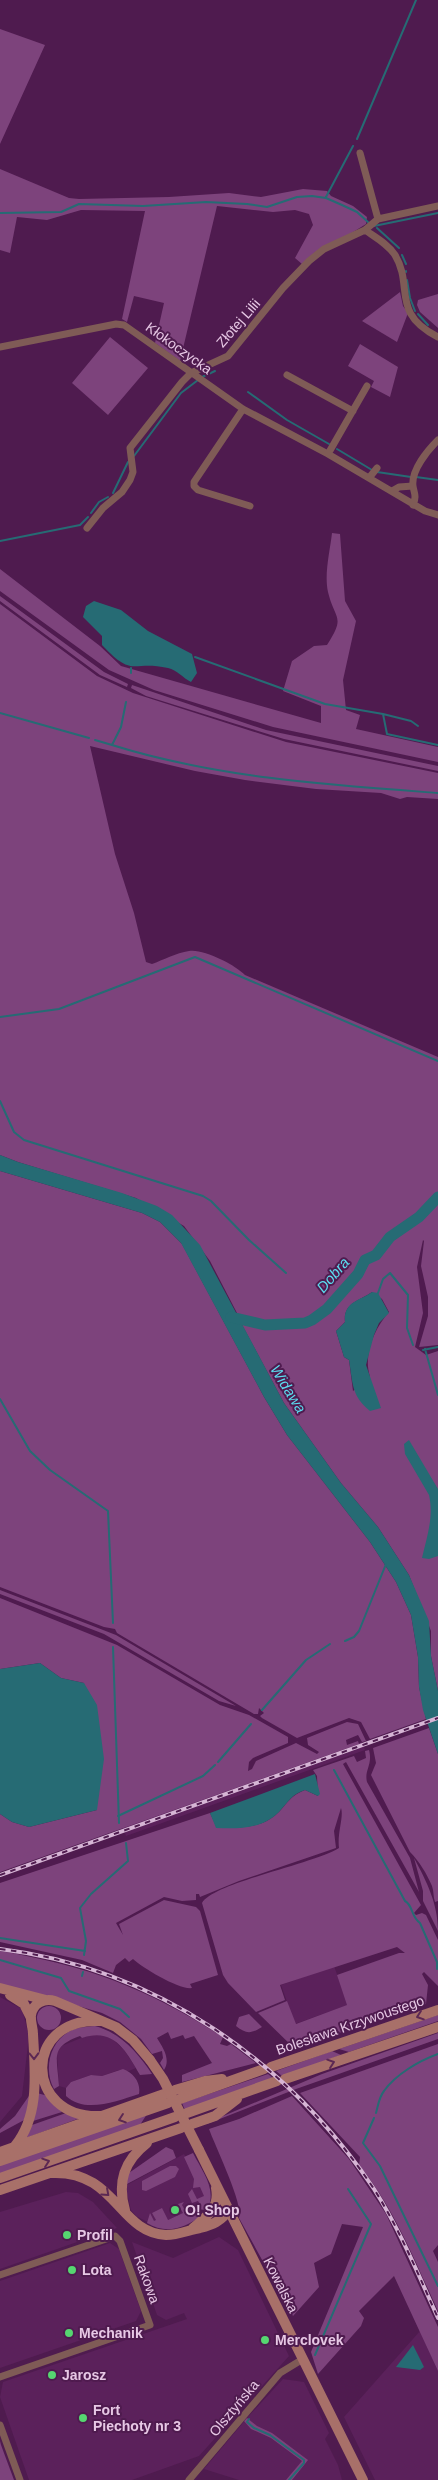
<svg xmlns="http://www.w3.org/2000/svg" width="438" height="2480" font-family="Helvetica,sans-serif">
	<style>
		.built { fill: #5b215b }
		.green { fill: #7d437c; fill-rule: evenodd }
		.water { fill: #266b74 }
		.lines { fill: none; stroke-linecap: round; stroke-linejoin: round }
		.stream { stroke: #266b74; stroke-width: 2 }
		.river { stroke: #266b74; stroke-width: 11 }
		.street { stroke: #7f5b56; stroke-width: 7 }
		.secondary { stroke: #a87069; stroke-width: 10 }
		.rail-casing { stroke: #d6b5d5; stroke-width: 4 }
		.rail { stroke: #4f1b4f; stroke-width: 2; stroke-dasharray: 5.5; stroke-linecap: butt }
		.secondary-bridge { stroke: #a87069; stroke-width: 10 }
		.oneway { stroke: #5c2853 }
		.poi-dot { fill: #56d671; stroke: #4f1b4f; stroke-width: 2 }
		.labels { text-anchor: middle; stroke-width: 4; stroke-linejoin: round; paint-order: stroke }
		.street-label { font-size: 14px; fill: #e7c8e5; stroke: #4f1b4f }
		.poi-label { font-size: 14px; font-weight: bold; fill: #e7c8e5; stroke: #4f1b4f; text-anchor: start }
		.water-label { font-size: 15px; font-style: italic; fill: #5cddef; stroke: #4f1b4f }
	</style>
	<rect width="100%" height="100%" fill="#4f1b4f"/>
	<!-- built -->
	<path class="built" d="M362 1742 365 1750 126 1836 123 1827Z
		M334 1966 348 2005 295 2024 281 1985Z
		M0 1997 22 2009 29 2036 22 2096 0 2122Z
		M98 2034 109 2036 124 2050 136 2068 129 2071 119 2070 102 2076 91 2075 71 2082 66 2088 59 2086 57 2054 59 2047 81 2038Z
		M184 2154 208 2199 206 2204 188 2217 186 2212 155 2226 136 2216 131 2210 125 2186Z
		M66 2192 78 2193 93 2202 117 2228 0 2269V2212Z
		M219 2237 238 2250 289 2356 199 2456 132 2480H29L0 2397 3 2382 187 2319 184 2313 166 2320 157 2315 132 2242 173 2258Z
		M110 2243 119 2249 141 2311 136 2321 0 2368V2281Z
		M420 2331 438 2371V2480H375L344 2417Z
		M283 2379 304 2382 329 2433 325 2439 338 2465 342 2480H239L204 2469 247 2418Z"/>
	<!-- green -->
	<path class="green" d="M0 29 45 45 0 144Z
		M0 169 69 198 79 199 169 197 229 193 261 197 303 189 327 191 331 196 353 206 367 217 366 224 302 264 295 258 313 225 309 214 295 210 273 212 217 206 180 361 155 343 164 303 134 296 127 322 122 319 145 211 81 210 47 220 17 217 10 253 0 250Z
		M400 292 403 306 408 313 397 342 362 321Z
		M438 294V328L420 312 417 305 418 300Z
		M110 337 148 368 108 415 72 383Z
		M360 344 398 367 390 397 371 387 374 381 348 366Z
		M332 533 340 534 345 601 356 621 343 680 346 710 360 715 356 729 438 747V762L273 727 154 690 109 670 0 591V569L100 646 121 666 321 723V706L283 691 292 661 314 646 327 645C346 615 335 621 328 592 324 574 330 551 332 533Z
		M0 596 104 672 128 684 127 687 100 675 0 601Z
		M0 604 97 676 133 693 286 742 438 773V799L407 797 400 799 381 793 316 789 245 780 195 771 90 746 115 854 134 913 146 962 152 964C163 960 176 953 189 951 202 948 236 965 245 975L438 1057V1192L425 1208 388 1236 378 1248 363 1258 349 1281 316 1315 300 1320 266 1324 248 1320 237 1313 210 1261 184 1226 136 1198 18 1162 0 1155Z
		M132 685 266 730 438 766V771L284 739 146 696 131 688Z
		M0 1171 142 1213 160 1222 182 1244 264 1397 287 1435 370 1542 396 1582 411 1615 418 1657 419 1687 426 1719 370 1739 361 1722 349 1718 297 1738 262 1718 260 1716 264 1713 259 1708 258 1714H254L117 1633 115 1629 104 1627 0 1587Z
		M438 1199V1345L419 1347 428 1316V1297L421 1266 424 1241 423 1240 417 1267 423 1313 415 1347 426 1355 438 1351V1691L431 1656V1631L409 1575 378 1527 341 1483 284 1403 240 1321 267 1326 307 1324 320 1317 358 1277 367 1261 377 1257 389 1242 424 1213ZM372 1292 382 1299 389 1312C374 1329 363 1355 370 1377L353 1391 349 1360 344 1357 336 1331 345 1322C343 1303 359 1301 372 1292Z
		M0 1590 116 1635 236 1706 219 1701 104 1634 0 1594Z
		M0 1598 117 1645 220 1705 249 1715 288 1737V1743L253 1758 249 1762 248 1771 252 1769 256 1761 296 1743 317 1754 319 1752 308 1745 307 1738 347 1722 358 1724 366 1741 362 1742 358 1735 346 1740 347 1745 358 1741 359 1744 0 1872V1814L12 1822 29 1827 97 1810 84 1683 61 1678 40 1663 0 1669Z
		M429 1728 438 1754V1901L435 1902C433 1897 434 1891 432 1886 427 1874 419 1861 410 1852L371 1775 376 1763 373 1748Z
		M369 1750C373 1765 364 1770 367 1782L410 1858 419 1892 346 1762 343 1764 421 1905 414 1913 416 1915 422 1913 426 1915 438 1940V1986L424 1972 422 1974 428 1985 426 2004 294 2048 258 2013 287 2001 296 2024 347 2005 337 1975 399 1953H405L397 1947 280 1985 285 2000 256 2012 228 1983 223 1975 202 1903C213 1883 313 1864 339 1848 337 1833 344 1817 341 1808L334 1831 336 1848 239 1881 200 1897 199 1894H196V1900L182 1901 164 1897 116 1923 123 1935 119 1924 164 1900 196 1907 200 1911 218 1975 190 1984 192 1988C179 1990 143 1968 133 1959L129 1962 125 1958 116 1965 113 1973 82 1960 0 1942V1883L210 1813 217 1828C234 1827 255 1829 270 1819 285 1810 286 1797 305 1790L318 1796 317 1776 313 1770 354 1756 357 1762 366 1758 365 1751Z
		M414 1858C427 1882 438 1904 438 1931L423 1901V1891Z
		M0 1951C89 1966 148 1989 223 2037L220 2044 227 2046 231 2044 256 2063 182 2082V2075L212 2063 194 2036 185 2039 183 2035 171 2039 168 2032 157 2038C163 2048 171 2059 164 2070L160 2063 163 2058 162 2051 152 2054 141 2039 120 2022 102 2013 68 2003 57 1997 41 1996 0 1984Z
		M37 2018a12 12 0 1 1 24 0a12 12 0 1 1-24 0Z
		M249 2014 262 2027C251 2034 246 2034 236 2026L239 2017Z
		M438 2015V2021L349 2052 339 2049Z
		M95 2026C121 2033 138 2053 152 2074L140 2075C126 2051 114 2027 82 2038L80 2036C50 2047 57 2056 59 2086L54 2089C43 2069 50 2040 72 2030 79 2027 87 2027 95 2026Z
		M438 2033V2039L296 2089 207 2124V2123L322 2074Z
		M438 2044V2245L433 2251 438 2262V2311C415 2261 394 2208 359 2165L360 2157 300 2093Z
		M332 2051 341 2055 282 2076 276 2071Z
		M123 2069C134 2073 141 2083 139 2094 117 2101 85 2114 66 2096V2088L71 2082 91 2075 102 2076Z
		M268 2074 274 2079 185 2110 182 2103Z
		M31 2093 26 2119 0 2133V2129L15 2116Z
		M37 2093 48 2096 62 2112 33 2121Z
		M292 2096 349 2159 386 2214 438 2327V2371L394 2276 359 2311 364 2318 361 2326 318 2374 311 2352 363 2227 342 2224 331 2254 314 2263 319 2287 293 2316 239 2218C244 2205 215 2146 209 2129L239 2119Z
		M66 2113 80 2118 26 2138 32 2125Z
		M147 2114 140 2125 0 2174V2165Z
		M166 2147 173 2150 176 2158 127 2184 126 2175Z
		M193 2153C202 2171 218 2190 207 2210L195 2209 200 2204 198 2201 192 2203 188 2194 192 2189 197 2199 204 2196 200 2187 193 2188 194 2179 184 2157Z
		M170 2166H176L179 2169 175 2177 146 2191 142 2190V2181Z
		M184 2202 182 2205 188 2216 194 2210 201 2216C185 2228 166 2235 147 2223L150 2213 154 2221 156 2220 152 2213 162 2208 168 2220 183 2213 178 2204Z
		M247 2418 257 2426 272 2433 308 2460 292 2480H286L302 2461 271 2438 251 2429 244 2421Z
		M0 2441 1 2445 14 2480H0Z"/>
	<!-- water -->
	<path class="water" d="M94 601 121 610 148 631 192 654 197 673 191 682C183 678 177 670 168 668 131 660 134 679 102 645V636L83 617 86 606Z
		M0 1155 18 1162 122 1193 157 1206 172 1215 200 1245 284 1403 341 1483 378 1527 409 1575 429 1621 431 1656 438 1691V1754L423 1710 419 1687 418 1657 411 1615 396 1582 370 1542 287 1435 264 1397 181 1243 160 1222 142 1213 0 1171Z
		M372 1292 378 1293 389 1313 379 1323 374 1335 366 1365 381 1408 370 1411C351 1395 353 1384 349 1360L344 1357 336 1331 345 1322C343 1302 359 1301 372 1292Z
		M409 1440 438 1489V1556L429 1559 422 1558C427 1536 434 1517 429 1495L405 1454 404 1444Z
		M40 1663 61 1678 84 1683 97 1705 104 1759 97 1810 29 1827 12 1822 0 1814V1669Z
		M315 1774 320 1794 318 1796 305 1790C292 1794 288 1802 279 1812 262 1829 239 1829 216 1828L210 1813Z
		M413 2345 424 2367 420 2370 396 2367Z"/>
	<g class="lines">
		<!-- stream -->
		<path class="stream" d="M357 139 416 0
			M326 197 353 146
			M0 213 61 212 79 204 143 206 206 202 247 204 267 207 297 197 312 196 326 198 342 205 357 212 369 223
			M374 226 438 213
			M377 228 399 248
			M402 255 406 264
			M406 271V272
			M407 280 410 298 415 311
			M418 314 428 325
			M202 377 215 371
			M248 392 287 420 329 444
			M337 449 372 470
			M134 456 181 393 198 380
			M377 472 411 477
			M416 477 438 480
			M113 493 128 462
			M91 513 99 502 108 497
			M0 541 80 525 88 517
			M195 657 325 704 383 714 387 734 438 745
			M131 668V673
			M0 713 89 738
			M383 714 411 721 418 726
			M95 740 112 745 121 727 126 702
			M112 745C218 778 328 785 438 793
			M0 1017 59 1009 195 957 438 1061
			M0 1101 14 1132 24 1140 203 1196 211 1201 249 1240 286 1273
			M378 1293 383 1279 390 1273 408 1295 407 1328 413 1345
			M425 1349 438 1395
			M423 1350 438 1347
			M0 1399 30 1451 50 1470 108 1511 113 1623
			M345 1641 354 1637 359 1631 386 1564
			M113 1647 119 1823
			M262 1710 306 1660 330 1644
			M218 1762 251 1724
			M334 1770 405 1901C413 1905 411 1917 420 1923L437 1962V1969
			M118 1816 203 1776 215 1765
			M0 1938 85 1951
			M84 1955 86 1941 80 1908 91 1894 128 1861 126 1843
			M0 1960 61 1978 69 1991 120 2009 129 2017
			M82 1976 83 1972
			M376 2113C378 2106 379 2097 384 2091 396 2074 419 2061 438 2054
			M374 2118 363 2143 380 2166 438 2286
			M315 2355 371 2224 348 2189
			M249 2419 247 2422 254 2428 270 2435 304 2460V2463L289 2480"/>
		<!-- river -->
		<path class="river" d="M231 1317 265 1325 305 1323 312 1320 327 1309 358 1274 365 1260 376 1255 390 1237 419 1217 438 1197"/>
		<!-- street -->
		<path class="street" d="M360 153 378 219
			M378 219 438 206
			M365 230C375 237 388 244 395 255 414 286 390 313 438 337
			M0 347 116 324 124 325 243 409 328 454 425 511 438 515
			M287 375 353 411
			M243 409 194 482V486L198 490 250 506
			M328 454 367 386
			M369 478 377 468
			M392 491 399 487 413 486
			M413 505C417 496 414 493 413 486 411 470 428 450 438 440
			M87 528 103 508 122 492 130 480 133 472 130 448 182 382 191 373 228 356 283 288 309 261 324 249 365 230 378 219
			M0 2275 115 2236 120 2241 150 2325 0 2377
			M0 2425 20 2480
			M189 2480 280 2373 303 2359"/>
		<!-- secondary -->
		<path class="secondary" d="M0 1988 46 2000
			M10 1995 24 2004 31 2018
			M100 2021C22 2017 24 2119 100 2116
			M271 2067 438 2010
			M285 2079 438 2027
			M175 2090 205 2081 222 2079
			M180 2099 264 2069
			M187 2113 277 2081
			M192 2124 215 2116 237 2099
			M15 2146C40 2115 35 2073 33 2034 33 2027 30 2021 31 2015 33 2003 44 1998 55 2001L116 2027 133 2040 150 2060
			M199 2150 363 2480
			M0 2152 164 2094
			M0 2161 168 2103
			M53 2173C116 2171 119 2233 166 2235 178 2235 189 2230 200 2228 211 2225 223 2221 228 2210
			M0 2178 175 2117
			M0 2190 181 2128
			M125 2210C117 2182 124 2161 147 2143
			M193 2228C207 2216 220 2208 216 2188"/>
		<!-- rail casing -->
		<g class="rail-casing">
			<path id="rail" d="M0 1875 438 1718
				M0 1949C155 1968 288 2061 374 2189 400 2230 418 2274 438 2318"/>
		</g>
		<!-- rail -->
		<use href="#rail" class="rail"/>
		<!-- secondary-bridge -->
		<path class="secondary-bridge" d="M150 2060 163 2079 199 2150"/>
	</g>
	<!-- one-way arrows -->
	<defs><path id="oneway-chevron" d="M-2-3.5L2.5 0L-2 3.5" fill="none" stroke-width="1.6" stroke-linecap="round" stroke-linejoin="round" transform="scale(1.25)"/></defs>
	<g class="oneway">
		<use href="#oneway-chevron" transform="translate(420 2016) rotate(161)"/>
		<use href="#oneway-chevron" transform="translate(34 2056) rotate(89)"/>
		<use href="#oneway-chevron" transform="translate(331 2063) rotate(-19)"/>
		<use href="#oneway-chevron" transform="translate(122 2119) rotate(161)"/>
		<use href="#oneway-chevron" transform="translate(46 2162) rotate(-19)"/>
		<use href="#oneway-chevron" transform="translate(106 2193) rotate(42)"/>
	</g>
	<!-- markers -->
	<g class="poi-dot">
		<circle cx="175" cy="2210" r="5"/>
		<circle cx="67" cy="2235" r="5"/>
		<circle cx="72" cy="2270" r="5"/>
		<circle cx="69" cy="2333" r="5"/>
		<circle cx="265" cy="2340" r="5"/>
		<circle cx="52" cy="2375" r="5"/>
		<circle cx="83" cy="2418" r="5"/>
	</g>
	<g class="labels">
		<!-- street labels -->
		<g class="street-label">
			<text transform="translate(238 323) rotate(-49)" y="5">Złotej Lilii</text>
			<text transform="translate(179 348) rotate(36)" y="5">Kłokoczycka</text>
			<text transform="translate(350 2025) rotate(-19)" y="5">Bolesława Krzywoustego</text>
			<text transform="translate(147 2279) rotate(70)" y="5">Rakowa</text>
			<text transform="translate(281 2285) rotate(63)" y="5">Kowalska</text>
			<text transform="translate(234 2408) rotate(-50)" y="5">Olsztyńska</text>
		</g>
		<!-- poi labels -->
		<g class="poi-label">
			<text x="185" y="2215">O! Shop</text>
			<text x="77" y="2240">Profil</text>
			<text x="82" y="2275">Lota</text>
			<text x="79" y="2338">Mechanik</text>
			<text x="275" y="2345">Merclovek</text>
			<text x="62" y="2380">Jarosz</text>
			<text x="93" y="2415">Fort<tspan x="93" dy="16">Piechoty nr 3</tspan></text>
		</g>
		<!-- water labels -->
		<g class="water-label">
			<text transform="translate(333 1275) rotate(-49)" y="5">Dobra</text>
			<text transform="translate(288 1389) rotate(58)" y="5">Widawa</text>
		</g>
	</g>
</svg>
